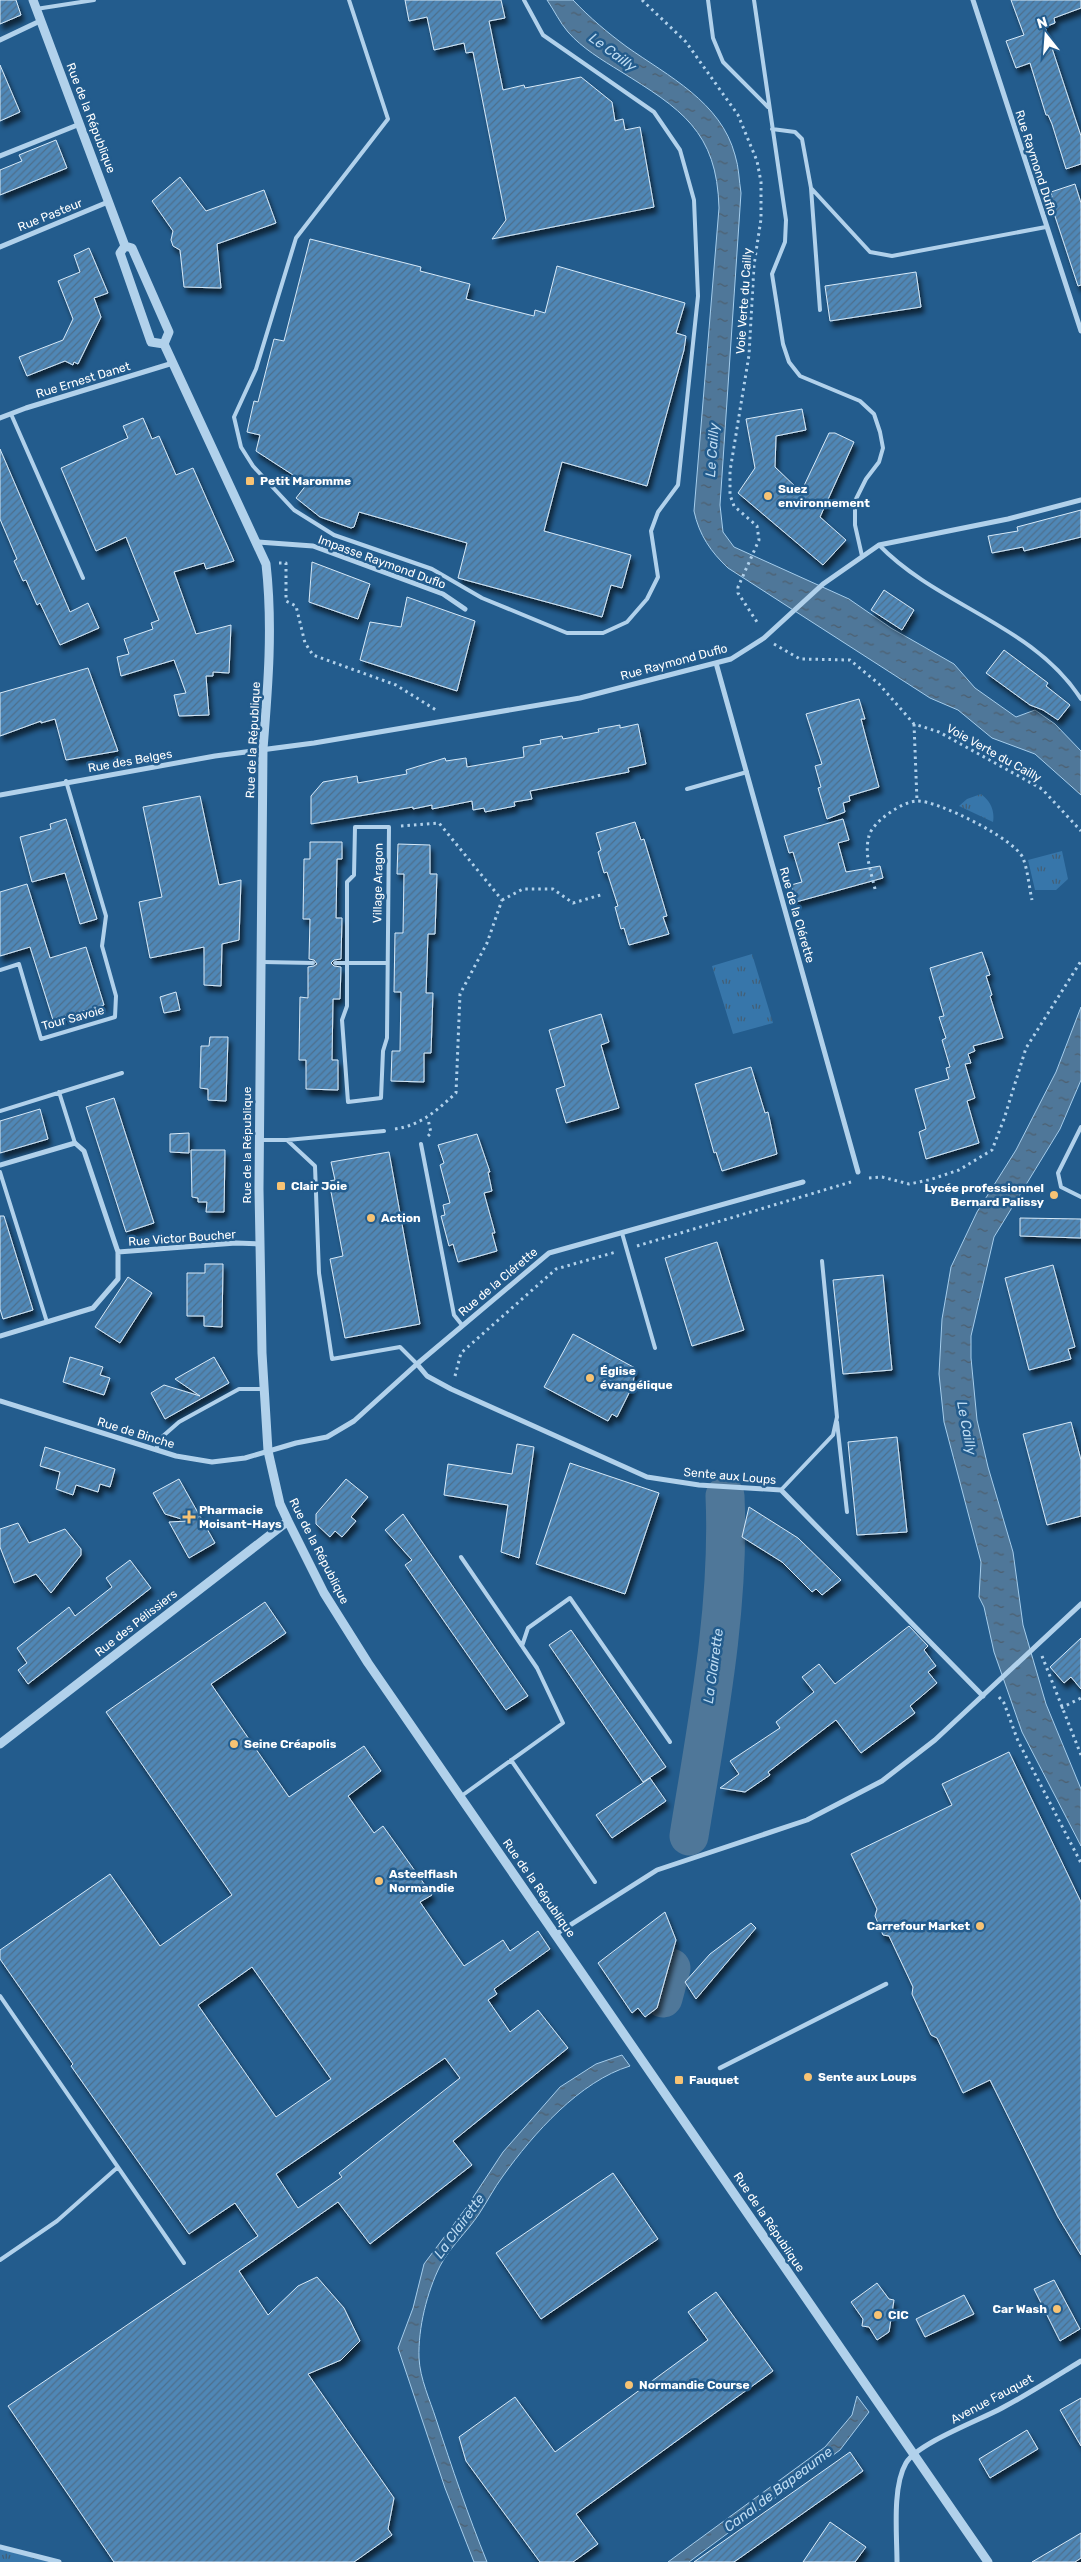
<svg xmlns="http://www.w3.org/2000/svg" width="1081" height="2562" font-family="Rubik,sans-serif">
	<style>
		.grass { fill: url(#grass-tufts) }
		.water { fill: url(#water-ripples); stroke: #a5cdec }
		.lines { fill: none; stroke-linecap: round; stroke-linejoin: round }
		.river { stroke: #4f7799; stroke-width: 39 }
		.building { fill: url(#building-hatch); stroke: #d6e9f8; fill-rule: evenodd; filter: url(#shadow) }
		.path { stroke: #b1d1eb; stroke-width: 3; stroke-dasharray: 2.5 4; stroke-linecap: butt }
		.service { stroke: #b1d1eb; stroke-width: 4 }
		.pedestrian { stroke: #b1d1eb; stroke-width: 4.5 }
		.minor { stroke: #b1d1eb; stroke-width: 5 }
		.tertiary { stroke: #b1d1eb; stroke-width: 9 }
		.poi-dot { fill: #f7c374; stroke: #235c8d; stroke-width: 2 }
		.labels { text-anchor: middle; stroke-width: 5; stroke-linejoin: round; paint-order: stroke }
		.street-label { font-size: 12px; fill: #fff; stroke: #235c8d }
		.poi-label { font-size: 12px; font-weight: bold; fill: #fff; stroke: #235c8d; text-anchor: start }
		.water-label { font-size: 14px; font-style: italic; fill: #bddbf2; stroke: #235c8d }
	</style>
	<defs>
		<pattern id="grass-tufts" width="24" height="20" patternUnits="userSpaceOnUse" patternTransform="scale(1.25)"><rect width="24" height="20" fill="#3776aa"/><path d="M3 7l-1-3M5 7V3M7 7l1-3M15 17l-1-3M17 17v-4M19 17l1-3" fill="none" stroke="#435f76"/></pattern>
		<pattern id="water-ripples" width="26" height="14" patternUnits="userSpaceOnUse" patternTransform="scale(1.25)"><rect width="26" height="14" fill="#4f7799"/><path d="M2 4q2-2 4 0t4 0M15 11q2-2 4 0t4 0" fill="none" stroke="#4d5f6f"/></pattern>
		<pattern id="building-hatch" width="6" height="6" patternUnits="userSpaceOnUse" patternTransform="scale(1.25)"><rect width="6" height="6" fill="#5087b6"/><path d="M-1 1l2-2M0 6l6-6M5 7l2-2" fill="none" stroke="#4e6f8c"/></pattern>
		<filter id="shadow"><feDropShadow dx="3" dy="5.5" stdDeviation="2.5" flood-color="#0009"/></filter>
	</defs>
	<rect width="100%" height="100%" fill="#235c8d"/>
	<!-- grass -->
	<path class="grass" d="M981 794C990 801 995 810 993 822L959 806 967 799Z
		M1062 851 1068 879 1056 890H1035L1028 860Z
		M752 954 773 1023 733 1034 712 966Z
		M0 2547 59 2562H0Z"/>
	<!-- water -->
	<path class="water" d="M547 0H573C590 18 608 33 627 47 668 76 721 102 735 155 739 167 739 181 741 193L720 505 723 532 734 547 849 599 891 628 954 664 975 688 1016 717 1035 710 1055 724 1081 751V795L1035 754 992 738 958 710 930 698 728 568C711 552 699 535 694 511L719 208C717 131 681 109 620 71 602 60 582 48 568 32 560 23 554 10 547 0Z
		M1081 1007V1080L1060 1129 994 1237 971 1336V1358L977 1420 988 1467 1013 1552 1023 1625 1046 1704 1081 1789V1846L1022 1732 994 1652 984 1607 979 1597 981 1562 944 1422 939 1374 942 1319 951 1267 977 1212 1016 1150 1056 1072Z
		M622 2055 630 2066C580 2081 533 2134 503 2176 494 2188 487 2202 479 2214 467 2232 450 2247 440 2266 427 2292 418 2328 419 2358 420 2379 430 2400 436 2419 452 2468 468 2515 487 2562H474L445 2488 398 2348 413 2308 424 2264 466 2208 503 2152 560 2087 596 2064Z
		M857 2396 869 2412 840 2450 689 2562H668L825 2447 852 2415Z"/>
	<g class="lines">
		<!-- river -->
		<path class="river" d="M689 1836C707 1724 730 1609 725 1496
			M663 1998 671 1968"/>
	</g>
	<!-- building -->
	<path class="building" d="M0 0H16L21 15 0 24Z
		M405 0H501L505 18 489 21 503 90 524 85 525 88 581 77 612 102 615 121 623 119 625 130 640 127 654 207 492 239 506 220 473 52 466 53 464 43 434 50 427 17 409 21Z
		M1011 0H1081V8L1054 18 1055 23 1045 27 1081 136V164L1066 169 1052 124 1048 115H1046L1030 63 1016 68 1006 41 1024 35Z
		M0 65 20 112 0 121Z
		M56 140 67 168 0 195V170L22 161 19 155Z
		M180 177 206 211 264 190 276 223 217 244 221 288 184 287 180 250 173 246 171 240 173 231 152 201Z
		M1075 184 1081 203V285L1078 286 1049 198 1052 197 1051 192Z
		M310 239 421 267 420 271 470 284 466 299 534 316 535 310 545 313 557 266 685 303 676 333 686 336 684 350 647 486 562 462 544 531 631 555 622 588 611 585 602 617 458 578 467 543 359 512 354 527 351 528 320 517 296 498 307 484 256 451 260 435 247 432 254 401 258 402 274 339 284 341Z
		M89 248 108 293 94 298 101 317 78 364 74 362 73 365 65 361 27 376 19 357 63 340 73 319 58 281 80 272 74 255Z
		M916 272 921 307 830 321 825 286Z
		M802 409 806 430 776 436 775 467 801 492 829 433H835L854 442 820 517 846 540 823 565 738 493 755 468 746 419Z
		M143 418 152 439 159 436 176 475 193 468 234 561 206 569 204 563 174 572 196 634 231 625 229 673 213 672V676H206L209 715 179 716 174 695 186 693 174 660 121 676 117 657 129 654 124 639 153 629 151 623 159 620 126 537 96 551 61 468 128 438 123 426Z
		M0 449 70 612 88 603 99 628 60 645 40 603 37 605 26 580 23 581 14 561 17 559 0 519Z
		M1081 510V537L1024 551 1023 547 992 553 988 536 1018 531 1017 527Z
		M312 562 370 584 358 619 309 602Z
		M884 590 914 610 902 630 871 610Z
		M407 597 475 621 457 691 360 660 370 622 401 627Z
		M1004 650 1048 683 1046 686 1070 705 1058 720 1043 710 1030 705 986 673Z
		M88 668 118 751 66 760 55 719 41 723V721L0 736V693Z
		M859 699 865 719H861L879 787 849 796 850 801 843 803 845 812 827 819 818 788 821 787 815 766 822 764 806 714Z
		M638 724 646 764 628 768 629 772 530 791 532 799 514 802 515 806 485 812 484 808 473 810 472 801 432 809V805L413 809V807L311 824V796L323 782 357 776 358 783 407 774 406 770 445 758 446 761 466 758 467 767 524 757 523 747 541 744 540 740 562 736 563 739 599 732 598 729 620 725V728Z
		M200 796 219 885 241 880 239 940 222 944 221 986 204 985V947L150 958 139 902 162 897 143 807Z
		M66 819 97 919 80 924 65 873 32 882 20 837 51 829 50 824Z
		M843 819 849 840 838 843 846 872 880 866 883 878 796 902 791 885 802 882 793 852 789 853 784 836Z
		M635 822 641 840 644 839 667 916 663 917 669 934 629 945 624 928 621 929 615 907 618 906 607 872 604 873 598 852 601 850 596 833Z
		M310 842H342V859H337L336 918H342L341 959 334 960 331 963 334 966 341 967 340 999H333L332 1060H338V1090L306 1089V1060H299L300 997 308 998V967L314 966 317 964 314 960 309 959 310 919H303L304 859H310Z
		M398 844 430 845V874H437L435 934H428L426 993H433L431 1053H424V1082L391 1081 392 1051H400L401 992H394L395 933H403L404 874H397Z
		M27 884 50 958 86 947 104 1005 53 1020 30 947 0 956V892Z
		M982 952 990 975 986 976 992 995 990 996 1003 1038 973 1046 975 1051 968 1054 971 1063 965 1064 975 1098 967 1101 979 1143 926 1159 919 1132 926 1129 915 1089 949 1079 946 1068 950 1067 942 1040 946 1038 939 1017 944 1016 930 968Z
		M176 992 180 1010 164 1013 160 997Z
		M601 1014 609 1042 601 1045 619 1108 566 1123 556 1089 565 1086 549 1030Z
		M210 1037H228L226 1101 208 1100V1089L200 1088 201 1046H209Z
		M751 1067 765 1113 768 1112 777 1154 722 1171 716 1152 714 1153 695 1084Z
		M114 1098 154 1223 126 1232 86 1107Z
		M40 1109 48 1139 0 1153V1121Z
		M189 1133V1153L170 1152V1134Z
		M477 1134 490 1172H488L492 1191 484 1193 495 1233H492L497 1251 458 1262 453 1244 449 1246 441 1216 445 1215 443 1205 450 1203 440 1165 444 1163 438 1145Z
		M191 1150H225L224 1212H206L207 1202H198V1198L192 1197Z
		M389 1152 420 1324 345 1338 330 1259 343 1256 329 1181 335 1180 331 1162Z
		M0 1216H4L33 1310 3 1319 0 1309Z
		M1020 1218 1081 1219V1238L1020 1236Z
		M717 1242 744 1330 692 1346 665 1258Z
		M205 1264H223L222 1327 204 1326V1316H187V1273H205Z
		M1053 1265 1075 1347 1068 1349 1071 1359 1029 1370 1005 1278Z
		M883 1275 892 1370 843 1374 833 1280Z
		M128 1277 152 1293 120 1343 95 1327Z
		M573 1334 635 1368 633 1385 617 1417 612 1414 608 1421 544 1387Z
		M70 1357 103 1367 100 1375 110 1378 104 1395 63 1382Z
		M214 1357 229 1383 165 1419 151 1393 164 1385 200 1396 175 1379Z
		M1071 1422 1081 1460V1516L1047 1525 1023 1434Z
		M897 1437 907 1532 857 1535 848 1442Z
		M517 1444 534 1447 519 1558 501 1552 508 1505 444 1495 448 1464 512 1474Z
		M45 1447 115 1469 110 1487 100 1484 98 1492 76 1485 73 1495 56 1489 60 1472 40 1466Z
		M570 1463 659 1493 625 1594 536 1564Z
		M179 1479 215 1543 189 1558 169 1522 188 1521 165 1514 153 1493Z
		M346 1479 368 1497 351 1517 356 1521 342 1537 335 1531 330 1537 316 1524V1514Z
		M749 1507 798 1538 841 1580 822 1595 816 1589 812 1592 782 1562 742 1537Z
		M403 1514 528 1696 506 1710 405 1565 412 1560 385 1530Z
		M18 1523 29 1543 65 1529 81 1549V1555L51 1593 36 1574 14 1583 0 1547V1529Z
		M130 1560 151 1588 28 1684 18 1670 27 1663 17 1648 69 1607 75 1616 112 1587 106 1578Z
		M265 1602 286 1633 211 1684 289 1797 364 1746 381 1771 348 1796 374 1833 383 1826 432 1895 420 1902 464 1966 503 1940 510 1951 538 1931 550 1949 494 1989 497 1994 488 2000 510 2032 538 2010 568 2048 453 2141 472 2165 370 2244 338 2202 239 2271 268 2315 298 2286 317 2277 344 2308 360 2341 341 2360 308 2374 394 2498 388 2529 392 2535 354 2562H114L8 2406 258 2236 235 2203 189 2234 71 2066 73 2064 0 1959V1950L110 1874 160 1946 232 1895 106 1712ZM252 1967 331 2079 276 2117 198 2005ZM445 2058 460 2078 339 2173 342 2177 298 2208 276 2174Z
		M909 1626 928 1646 924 1650 936 1666 928 1672 937 1683 910 1706 915 1713 861 1753 836 1720 768 1772 770 1775 745 1792 720 1788 739 1774 730 1761 780 1728 776 1722 814 1692 802 1677 819 1664 835 1684Z
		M571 1630 666 1767 643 1782 549 1645Z
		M1081 1638V1689L1071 1677 1064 1683 1050 1667Z
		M1009 1752 1081 1902V2255L1058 2217 990 2080 963 2093 937 2038 931 2035 912 1994 913 1987 889 1936 883 1935 875 1916 877 1909 851 1854 952 1805 942 1784Z
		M650 1778 666 1801 612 1838 596 1815Z
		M665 1912 676 1940 657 2008 645 2017 638 2008 632 2013 598 1963Z
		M751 1923 756 1928 696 1999 685 1982 710 1954Z
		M613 2173 658 2239 541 2319 496 2253Z
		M1054 2280 1080 2329 1060 2341 1034 2289Z
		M877 2283 889 2299 894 2300 889 2332 877 2340 869 2327 862 2326 863 2319 851 2302Z
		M716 2292 773 2371 576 2514 598 2544 573 2562H540L466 2461 459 2437 515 2397 555 2452 708 2340 688 2312Z
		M964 2295 974 2314 925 2337 916 2319Z
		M1081 2398V2446L1060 2410Z
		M1027 2430 1038 2449 990 2478 979 2459Z
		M850 2452 863 2471 734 2562H694Z
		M830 2522 866 2547 855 2562H803Z
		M1081 2533V2558L1075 2562H1032Z"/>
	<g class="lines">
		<!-- path -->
		<path class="path" d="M642 0 686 42 738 115 757 161 761 182V219L754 265 749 355 730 471V495L734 506 757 526 759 540 738 587V593L759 625
			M279 563H286V601L296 606 305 643 313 655 396 685 436 710
			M774 644 800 659 850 660 879 684 914 724 939 732 1042 789 1081 831
			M914 724 917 801
			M875 889C871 872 864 853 869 836 872 822 903 801 917 801 937 800 1015 839 1023 858 1028 871 1029 887 1032 900
			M502 900 523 889H553L573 903 604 894
			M395 1129C422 1125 437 1110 456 1093L460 994 487 943 502 900 439 823 400 826
			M428 1136 431 1133 428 1119
			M869 1178 882 1177 909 1184 929 1180 959 1170 992 1150 1004 1119 1026 1048 1081 961
			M637 1246 851 1182
			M455 1376 461 1353 556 1269 616 1252
			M1042 1656 1081 1755
			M999 1697 1004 1703 1018 1741 1081 1863
			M1061 1708 1081 1698"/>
		<!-- service -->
		<path class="service" d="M349 0 388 119 296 238 256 369 234 417 241 447 253 466 294 510 334 535 432 569 482 598 567 633H603L627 622 647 599 658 577 651 531 658 512 678 485 698 296 694 200 680 150 654 112 543 35 524 0
			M708 0 713 38 723 62 768 107
			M754 0 786 220 785 242 772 274 783 344 789 362 800 376 860 401 874 414 880 432 883 448 879 462 866 479 855 501V525L862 556
			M36 9 94 0
			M772 129 795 132 802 139 811 188 870 252 892 256 1046 227
			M811 188 820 310
			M11 414 83 578
			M879 545C938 606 1034 625 1081 699
			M687 789 747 772
			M355 827H389L387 1038 383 1051 381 1098 348 1102 342 1020 347 1006V882L354 875Z
			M263 962 313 963
			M335 963H387
			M0 970 19 964 41 1039 115 1017 116 996 102 946 106 916 66 781
			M59 1092 75 1143
			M0 1111 122 1073
			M1081 1127 1058 1173 1061 1187 1081 1197
			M259 1140H287L384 1131
			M287 1140 315 1166 319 1273 332 1359 400 1347 417 1364
			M421 1144 454 1315 462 1325
			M0 1172 47 1322
			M622 1233 655 1348
			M837 1422 847 1512
			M156 1449 163 1436 179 1422 239 1389H263
			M781 1490 833 1435 837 1417 822 1261
			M522 1646 528 1628 570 1598 670 1742
			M511 1760 595 1882
			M460 1797 563 1723 537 1668 461 1557
			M0 1996 184 2263
			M0 2260 57 2221 118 2167"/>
		<!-- pedestrian -->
		<path class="pedestrian" d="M720 2068 886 1984"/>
		<!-- minor -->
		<path class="minor" d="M973 0 1081 331
			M0 40 40 21
			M0 156 80 124
			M0 247 108 202
			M0 418 26 408 173 363
			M258 542 313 546 443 594 465 609
			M716 663 858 1172
			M0 795 215 756 314 743 580 698 731 659 764 638 823 584 879 545 1008 519 1081 500
			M0 1165 75 1143 84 1151 118 1252V1279L93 1308 0 1336
			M118 1252 236 1243 259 1244
			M417 1364 427 1376 451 1389 647 1477 699 1485 781 1490 983 1696
			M0 1401 176 1456 212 1462 245 1458 296 1443 327 1437 354 1421 417 1364 549 1253 803 1182
			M556 1934 657 1870 807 1820 882 1781 935 1740 1081 1604
			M0 2547 59 2562
			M897 2562C897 2535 892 2487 906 2463 918 2443 980 2420 1002 2408 1029 2394 1055 2377 1081 2361"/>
		<!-- tertiary -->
		<path class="tertiary" d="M33 0 125 246
			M125 246 132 248 169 332 164 344 266 564C273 626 268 687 263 749L259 1189 262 1353 268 1451 280 1504 288 1521 324 1593 368 1663 988 2562
			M125 246 120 253 151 342 164 344
			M0 1744 288 1521"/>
	</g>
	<!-- markers -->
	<g class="poi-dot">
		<rect x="245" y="476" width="10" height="10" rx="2.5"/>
		<circle cx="768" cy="496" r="5"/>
		<rect x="276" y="1181" width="10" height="10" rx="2.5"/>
		<circle cx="1054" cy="1195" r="5"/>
		<circle cx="371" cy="1218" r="5"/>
		<circle cx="590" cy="1378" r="5"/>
		<path d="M186.5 1509.5h5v5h5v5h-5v5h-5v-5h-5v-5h5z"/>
		<circle cx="234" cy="1744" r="5"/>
		<circle cx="379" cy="1881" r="5"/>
		<circle cx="980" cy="1926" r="5"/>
		<circle cx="808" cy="2077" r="5"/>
		<rect x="674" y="2075" width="10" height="10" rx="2.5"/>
		<circle cx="1057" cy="2309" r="5"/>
		<circle cx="878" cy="2315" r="5"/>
		<circle cx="629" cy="2385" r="5"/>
	</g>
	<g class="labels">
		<!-- street labels -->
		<g class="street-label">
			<text transform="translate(91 118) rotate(69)" y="4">Rue de la République</text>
			<text transform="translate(1036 163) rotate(72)" y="4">Rue Raymond Duflo</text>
			<text transform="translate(50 215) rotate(-22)" y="4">Rue Pasteur</text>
			<text transform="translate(744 301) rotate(-86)" y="4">Voie Verte du Cailly</text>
			<text transform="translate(83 380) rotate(-17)" y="4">Rue Ernest Danet</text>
			<text transform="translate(382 562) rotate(20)" y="4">Impasse Raymond Duflo</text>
			<text transform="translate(674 662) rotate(-15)" y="4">Rue Raymond Duflo</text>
			<text transform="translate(253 740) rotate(-87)" y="4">Rue de la République</text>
			<text transform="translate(994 753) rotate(29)" y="4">Voie Verte du Cailly</text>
			<text transform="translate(130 761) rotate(-10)" y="4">Rue des Belges</text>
			<text transform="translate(378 883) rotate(-89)" y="4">Village Aragon</text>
			<text transform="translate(797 915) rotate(74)" y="4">Rue de la Clérette</text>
			<text transform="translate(73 1018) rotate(-15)" y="4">Tour Savoie</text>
			<text transform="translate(247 1145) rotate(-90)" y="4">Rue de la République</text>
			<text transform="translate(182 1238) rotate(-4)" y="4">Rue Victor Boucher</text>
			<text transform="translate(498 1282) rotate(-40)" y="4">Rue de la Clérette</text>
			<text transform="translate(136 1433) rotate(17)" y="4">Rue de Binche</text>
			<text transform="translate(730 1476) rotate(5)" y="4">Sente aux Loups</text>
			<text transform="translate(319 1551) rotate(63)" y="4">Rue de la République</text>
			<text transform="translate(136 1623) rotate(-38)" y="4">Rue des Pélissiers</text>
			<text transform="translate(539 1888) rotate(55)" y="4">Rue de la République</text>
			<text transform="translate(769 2222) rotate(56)" y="4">Rue de la République</text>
			<text transform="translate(992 2399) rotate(-28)" y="4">Avenue Fauquet</text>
		</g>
		<!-- poi labels -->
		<g class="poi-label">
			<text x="260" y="485">Petit Maromme</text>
			<text x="778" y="493">Suez<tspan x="778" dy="14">environnement</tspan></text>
			<text x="291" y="1190">Clair Joie</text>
			<text x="1044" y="1192" text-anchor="end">Lycée professionnel<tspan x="1044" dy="14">Bernard Palissy</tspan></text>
			<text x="381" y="1222">Action</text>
			<text x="600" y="1375">Église<tspan x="600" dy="14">évangélique</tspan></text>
			<text x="199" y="1514">Pharmacie<tspan x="199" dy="14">Moisant-Hays</tspan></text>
			<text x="244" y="1748">Seine Créapolis</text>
			<text x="389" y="1878">Asteelflash<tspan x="389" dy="14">Normandie</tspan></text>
			<text x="970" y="1930" text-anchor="end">Carrefour Market</text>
			<text x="818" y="2081">Sente aux Loups</text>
			<text x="689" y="2084">Fauquet</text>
			<text x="1047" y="2313" text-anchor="end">Car Wash</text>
			<text x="888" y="2319">CIC</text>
			<text x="639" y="2389">Normandie Course</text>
		</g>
		<!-- water labels -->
		<g class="water-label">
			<text transform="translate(613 52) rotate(36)" y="5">Le Cailly</text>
			<text transform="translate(712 450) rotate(-86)" y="5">Le Cailly</text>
			<text transform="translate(967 1428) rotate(79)" y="5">Le Cailly</text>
			<text transform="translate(713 1666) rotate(-82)" y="5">La Clairette</text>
			<text transform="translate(459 2226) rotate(-54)" y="5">La Clairette</text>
			<text transform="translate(778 2489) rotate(-37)" y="5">Canal de Bapeaume</text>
		</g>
	</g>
	<!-- north arrow -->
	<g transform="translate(1046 35) rotate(343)" stroke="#235c8d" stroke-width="4" paint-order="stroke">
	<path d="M0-4L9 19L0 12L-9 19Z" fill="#ffffff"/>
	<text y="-8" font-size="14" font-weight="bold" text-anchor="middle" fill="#ffffff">N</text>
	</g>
</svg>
